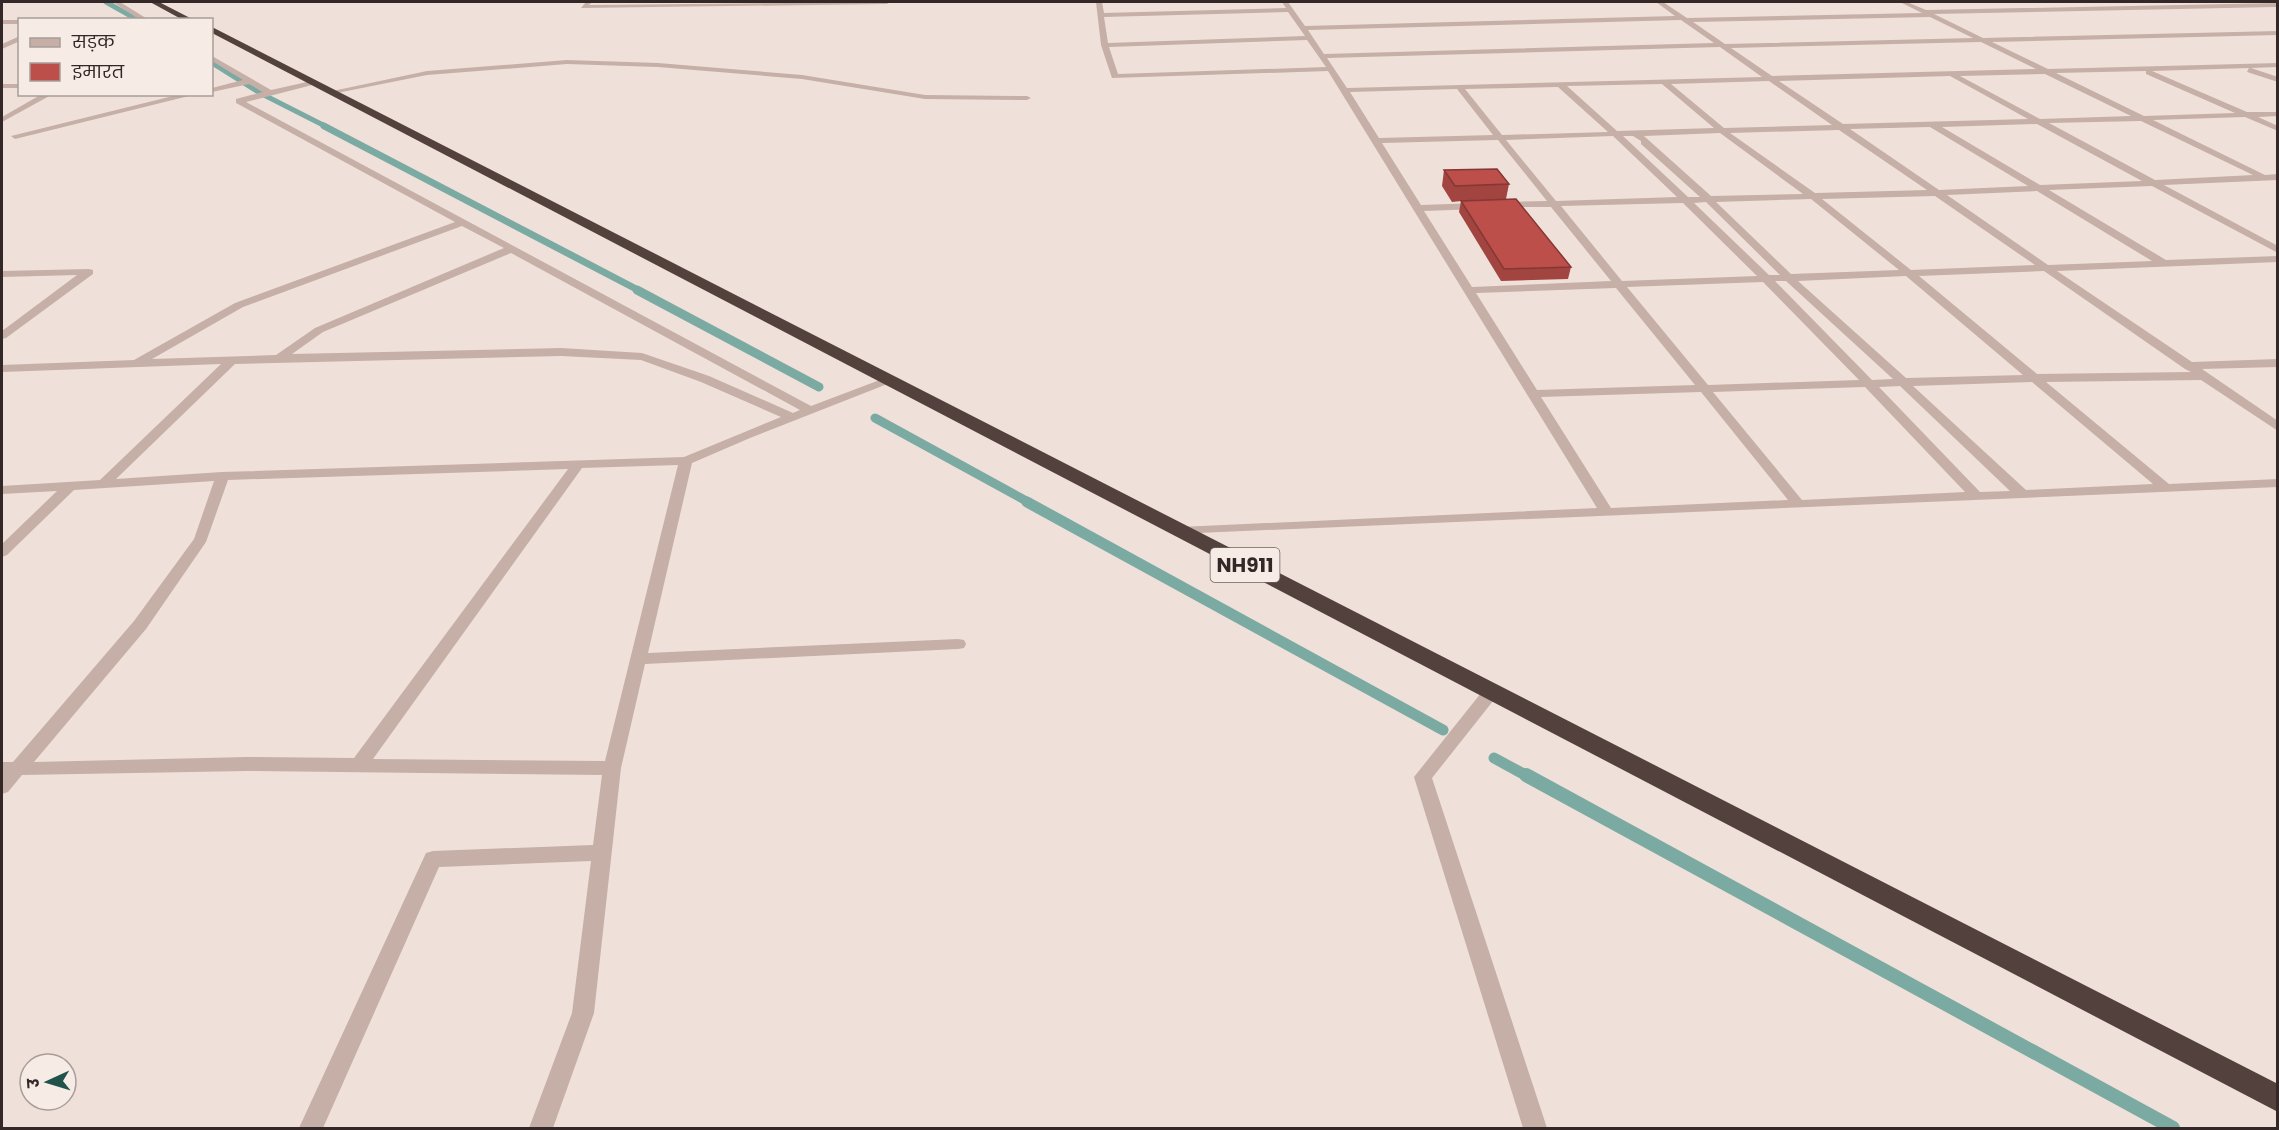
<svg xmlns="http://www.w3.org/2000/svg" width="2279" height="1130" font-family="Poppins,'Noto Sans Devanagari',sans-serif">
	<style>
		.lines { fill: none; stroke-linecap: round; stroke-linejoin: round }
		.stream-far4 { stroke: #7baaa2; stroke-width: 5 }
		.stream-far3 { stroke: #7baaa2; stroke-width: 7 }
		.stream-far2 { stroke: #7baaa2; stroke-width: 9 }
		.stream-far1 { stroke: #7baaa2; stroke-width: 11 }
		.stream { stroke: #7baaa2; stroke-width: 14 }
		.minor { fill: #c6afa6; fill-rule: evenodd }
		.highway { fill: #53413e; fill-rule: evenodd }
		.wall { fill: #a24440 }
		.building { fill: #bc4f4a; stroke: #843734; stroke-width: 1.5 }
		.labels { text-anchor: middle; stroke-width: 6; stroke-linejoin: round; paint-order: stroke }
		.shield { fill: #f7ebe5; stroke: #6e6260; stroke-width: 1.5 }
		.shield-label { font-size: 20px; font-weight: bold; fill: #332827 }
	</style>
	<rect width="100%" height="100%" fill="#efe1d9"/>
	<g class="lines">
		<!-- stream-far4 -->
		<path class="stream-far4" d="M106 2 138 20
			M212 63 260 93 327 127"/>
		<!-- stream-far3 -->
		<path class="stream-far3" d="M324 126 640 291"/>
		<!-- stream-far2 -->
		<path class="stream-far2" d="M637 290 819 387
			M875 418 1030 503"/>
		<!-- stream-far1 -->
		<path class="stream-far1" d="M1027 502 1443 730
			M1494 758 1529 777"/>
		<!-- stream -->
		<path class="stream" d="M1526 775 2173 1128"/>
		<!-- minor -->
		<path class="minor" d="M113 2H120L149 20H140Z
			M586 2H592L589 5 890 2 887 4 581 8Z
			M1096 2H1102L1104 13 1286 8 1282 2H1288L1305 26 1675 16 1656 2H1663L1687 18 1922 13 1900 2H1907L1926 10 2278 3 2276 7 1934 14 1983 38 2278 31V35L1992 42 2048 69 2278 63V67L2251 68 2278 77V82L2247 72 2249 68 2152 71 2247 112H2278V116L2258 117 2278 126V131L2245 117 2153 120 2265 175 2278 174V180L2164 185 2278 246V253L2152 186 2049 190 2166 260 2278 256V262L2057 271 2192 362 2278 359V367L2202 369 2278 421V431L2201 380 2046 382 2169 484 2278 479V487L1175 534 1173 531 1175 528 1180 527 1597 508 1328 71 1112 78 1101 45ZM1288 12 1305 36 1108 43 1104 17ZM1930 17 1973 38 1725 44 1693 22ZM1681 20 1714 43 1324 54 1308 30ZM1307 40 1326 67 1118 74 1109 47ZM1981 42 2036 69 1772 76 1731 48ZM1720 47 1762 77 1347 88 1327 58ZM2146 71V74L2235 113 2144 116 2056 73ZM2045 74 2131 116 2040 119 1960 76ZM1950 76 2028 119 1843 124 1779 81ZM1769 81 1832 125 1724 128 1671 84ZM1662 84 1714 128 1617 131 1567 86ZM1558 87 1608 132 1502 135 1465 89ZM1457 89 1493 135 1379 138 1350 92ZM2141 121 2253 175 2155 180 2049 123ZM2037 124 2142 181 2040 185 1942 127ZM1930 127 2028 186 1939 190 1850 129ZM1839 130 1927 190 1815 193 1730 133ZM1720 133 1803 194 1711 196 1644 136ZM1613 136 1677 197 1556 201 1506 140ZM1623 136H1633L1641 141V144L1700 197H1688ZM1498 140 1547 201 1502 202 1497 205 1499 207H1551L1611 281 1472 287 1424 211 1478 209 1483 206 1478 203 1421 205 1382 143ZM2037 191 2152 261 2048 265 1947 195ZM1935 196 2035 265 1911 270 1822 199ZM1811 199 1899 270 1791 274 1716 202ZM1706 202 1780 275H1769L1694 203ZM1683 203 1757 276 1622 281 1561 206ZM2044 271 2185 369 2191 372 2037 374 1919 276ZM1906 276 2023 375 1906 378 1798 281ZM1775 281H1786L1893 379 1872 380ZM1763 282 1859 380 1708 385 1627 287ZM1616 288 1695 385 1537 390 1476 293ZM2032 382 2153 484 2026 490 1913 386ZM1900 386 2010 491 1980 492 1879 387ZM1865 387 1965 492 1802 500 1713 392ZM1701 392 1788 500 1611 508 1541 397Z
			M2 20H20V24H2Z
			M20 36V41L2 49V44Z
			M212 56 271 90 316 80V84L246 102 811 406 885 378H893L895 381 750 438 692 463 648 653 958 639 964 640 966 644 964 648 958 649 645 664 621 768 594 1013 553 1128H529L572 1013 591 861 439 867 323 1128H299L426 853 433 851 593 845 602 775 247 771 22 775 8 792 2 794V762H13L134 621 194 539 214 481 74 490 7 555 2 557V544L57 491 2 494V486L100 480 221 364 2 372V365L134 360 235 303 455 222 236 103V99L263 92 249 84 212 92V88L243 80 212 61ZM462 226 504 248 315 328 276 355 152 359 243 307ZM511 253 800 410 793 413 709 376 642 353 561 348 292 354 323 332ZM561 356 641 360 701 382 781 417 684 457 222 472 116 479 235 364ZM678 465 605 761 373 759 582 468ZM568 469 354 758 247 757 34 762 146 629 206 542 228 480Z
			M567 60 658 63 802 75 925 95 1027 96 1031 98 1027 100 925 99 802 79 658 67 567 64 427 75 332 94 328 92 427 71Z
			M2 84H20V88H2Z
			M42 94H53L2 122V117Z
			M181 94H197L15 139 11 136Z
			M89 269 93 270V274L6 338 2 339V331L77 275 2 277V271Z
			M1491 686 1497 688 1499 692 1497 696 1432 778 1547 1128H1523L1414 777 1485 688Z"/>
		<!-- highway -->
		<path class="highway" d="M150 2H159L194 20H183Z
			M212 27 2278 1084V1112L212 33Z"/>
	</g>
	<!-- wall -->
	<path class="wall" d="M1444 170 1509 184 1506 199 1571 267 1568 279 1501 281 1459 212 1461 201 1452 202 1442 186Z"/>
	<!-- building -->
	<path class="building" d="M1497 169 1509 184 1455 186 1444 170Z
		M1516 199 1571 267 1504 269 1461 201Z"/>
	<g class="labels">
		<!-- shield labels -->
		<rect class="shield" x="1210.5" y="548" width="69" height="34" rx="4.5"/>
		<g class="shield-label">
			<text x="1245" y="572">NH911</text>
		</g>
	</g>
	<!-- border -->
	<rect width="2279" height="1130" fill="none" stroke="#332827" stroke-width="6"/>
	<!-- legend -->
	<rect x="18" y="18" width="195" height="78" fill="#f7ebe5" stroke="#a99d99" stroke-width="1.5"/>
	<rect x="30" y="38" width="30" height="9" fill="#c6afa6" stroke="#a99d99" stroke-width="1.5"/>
	<text x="72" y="48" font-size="18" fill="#332827">सड़क</text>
	<rect x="30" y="63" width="30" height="18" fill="#bc4f4a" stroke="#a99d99" stroke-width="1.5"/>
	<text x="72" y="78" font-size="18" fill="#332827">इमारत</text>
	<!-- north arrow -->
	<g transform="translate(48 1082) rotate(266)"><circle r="28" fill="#f7ebe5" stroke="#a99d99" stroke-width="1.5"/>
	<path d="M0-4.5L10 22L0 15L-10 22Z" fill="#20514a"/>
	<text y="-9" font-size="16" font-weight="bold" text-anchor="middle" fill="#332827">उ</text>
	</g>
</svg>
